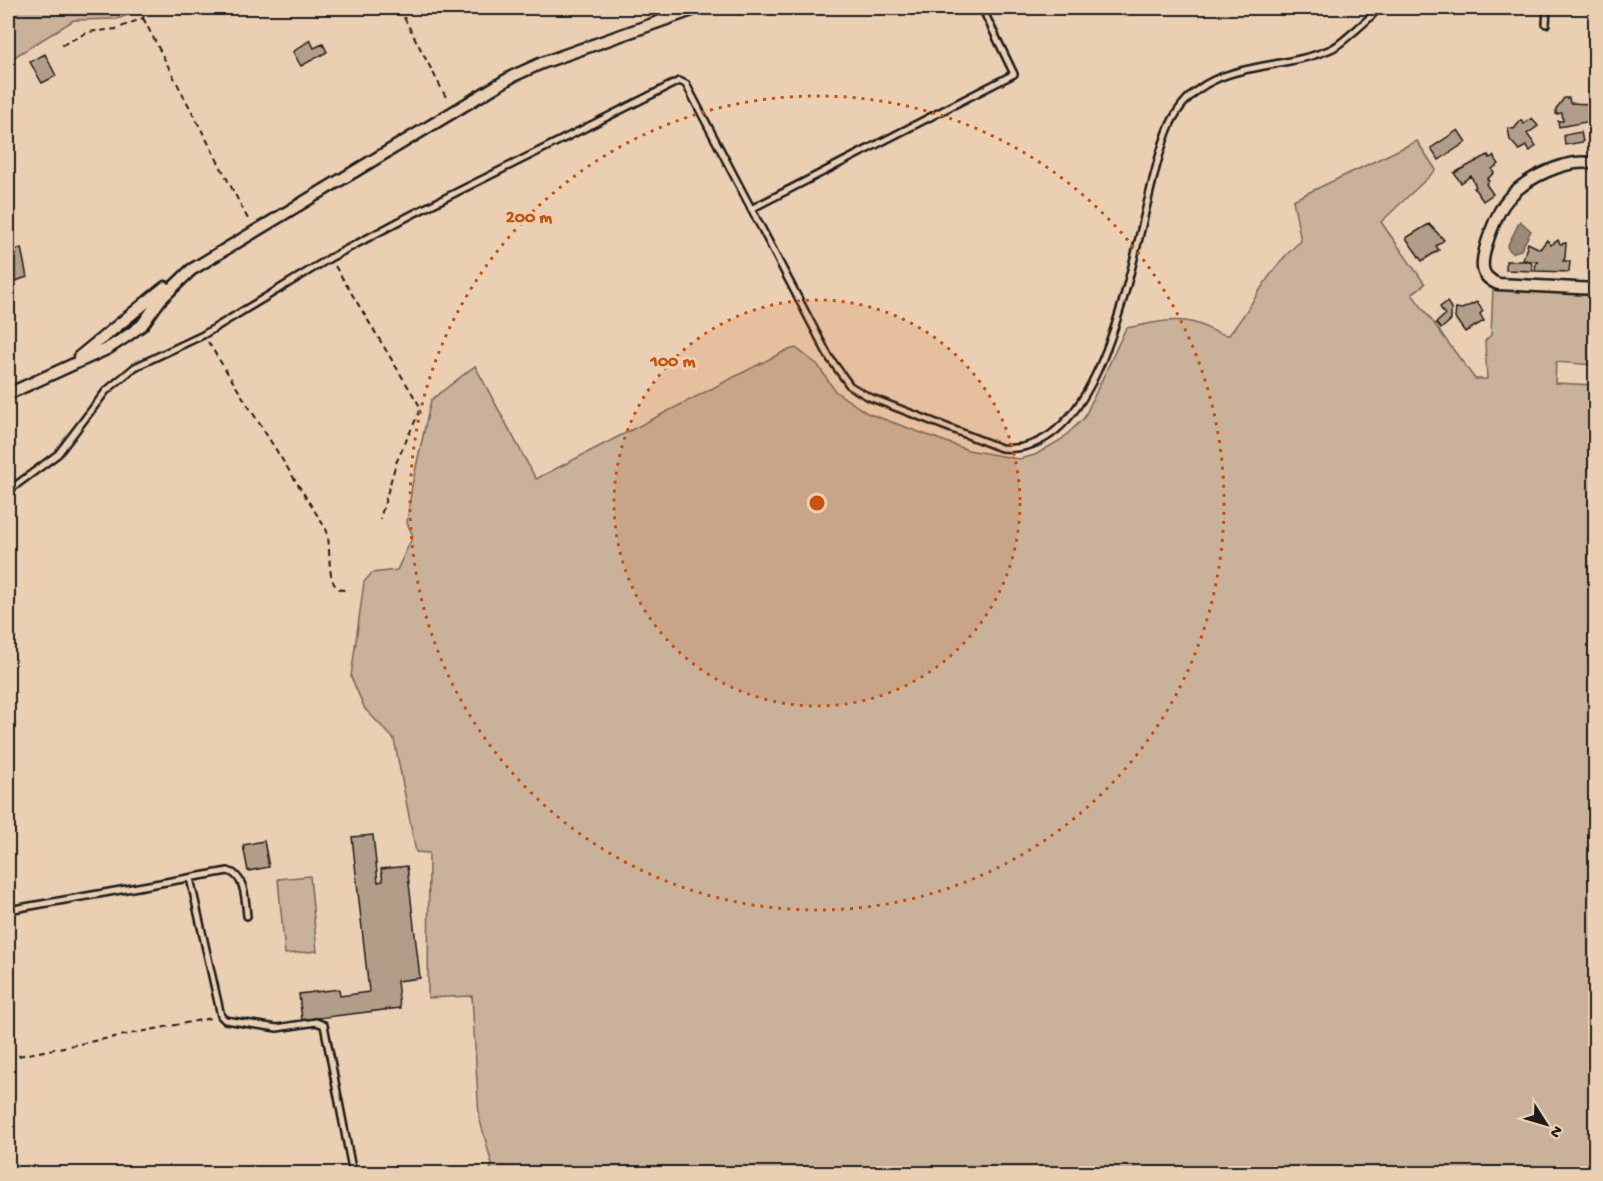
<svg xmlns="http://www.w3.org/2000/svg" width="1603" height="1181" font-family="'Gochi Hand',sans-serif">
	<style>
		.green { fill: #c9b19a; stroke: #72665b; stroke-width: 1.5 }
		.water { fill: #9c8a79; stroke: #695e54; stroke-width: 1.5 }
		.building { fill: #b29d89; stroke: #1c1c1c; stroke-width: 1.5 }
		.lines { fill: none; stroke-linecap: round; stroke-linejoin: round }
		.lane-casing { stroke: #1c1c1c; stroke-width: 10 }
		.street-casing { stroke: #1c1c1c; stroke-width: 15 }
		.path { stroke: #1c1c1c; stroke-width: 2; stroke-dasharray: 6 4.5; stroke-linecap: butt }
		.lane { stroke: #ebcfb2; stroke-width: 5 }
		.street { stroke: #ebcfb2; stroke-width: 10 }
		.ring { fill: none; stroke: #c9500e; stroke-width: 3; stroke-dasharray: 3 6 }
		.centre { fill: #c9500e; stroke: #ebcfb2; stroke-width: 3 }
		.ring-label { font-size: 18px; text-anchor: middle; font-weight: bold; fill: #c9500e; stroke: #ebcfb2; stroke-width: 6; stroke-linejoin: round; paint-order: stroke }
	</style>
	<rect width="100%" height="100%" fill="#ebcfb2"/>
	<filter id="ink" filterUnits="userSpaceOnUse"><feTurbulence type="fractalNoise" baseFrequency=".0167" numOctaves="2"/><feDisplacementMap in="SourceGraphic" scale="12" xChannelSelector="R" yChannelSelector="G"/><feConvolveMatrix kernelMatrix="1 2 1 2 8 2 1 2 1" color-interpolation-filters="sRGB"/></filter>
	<g filter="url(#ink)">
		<!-- green -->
		<path class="green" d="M8 8H140L139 11 117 19 74 20 8 61Z
			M1417 141 1436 170 1381 222 1425 284 1412 294 1475 379H1487L1485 341 1491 335 1493 289 1595 294V365L1556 362 1555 383 1595 385V1173H489L492 1164 479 1117 472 996 428 998 429 853 416 852 394 739 365 709 351 677 364 582 372 573 397 570 413 536 407 523 412 485 431 400 475 366 536 479 785 351 796 348 818 365 835 391 867 413 968 450 1019 459 1035 455 1062 439 1084 418 1126 328C1150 324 1174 316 1198 324 1209 328 1216 334 1229 335 1254 304 1270 266 1301 241L1293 200Z
			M310 876 317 951 285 954 278 879Z"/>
		<!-- water -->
		<path class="water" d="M1520 221 1531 231 1521 250 1512 253 1507 247Z"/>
		<!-- building -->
		<path class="building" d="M310 40 314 48 323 44 327 52 301 66 293 52Z
			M45 54 56 76 42 83 30 62Z
			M1564 98H1569L1570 103 1590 104 1592 121 1559 127 1558 121H1563L1562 113 1556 114V109Z
			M1532 118 1538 126 1527 134 1536 146 1530 151 1526 146 1519 150 1510 140 1508 128 1514 129 1521 120 1524 124Z
			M1458 130 1466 142 1439 160 1431 148Z
			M1581 132 1583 142 1565 145 1564 135Z
			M1488 155 1490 158 1493 156 1499 164 1492 169 1494 173 1487 179 1489 181 1486 184 1493 194 1483 201 1474 188 1476 187 1471 176 1461 183 1454 173Z
			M1429 224 1444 240 1436 246 1439 250 1422 261 1406 238Z
			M1547 240 1551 245 1558 240 1560 244 1566 243 1565 258 1563 261H1570L1569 272 1535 271 1536 263 1539 262 1523 260 1528 243 1540 249Z
			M21 248 27 277 13 282 12 278 8 280V253Z
			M1506 261H1531L1533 271 1506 270Z
			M1447 302 1451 308V320L1441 329 1436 323 1445 315 1440 307Z
			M1477 302 1483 311 1480 314 1484 321 1465 332 1455 318 1456 308 1462 309Z
			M373 835 378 882 383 881 381 869 407 866 420 978 397 981 400 1008 302 1020 299 994 339 989 340 996 369 992 352 837Z
			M264 841 269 867 248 871 243 845Z"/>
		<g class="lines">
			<!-- lane casing -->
			<g class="lane-casing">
				<path id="lane" d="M1546 24 1547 8
					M751 209 1014 74 982 8
					M8 491 58 454 106 391 135 367 203 335 330 258 413 214 679 81 686 84 829 357 850 386 869 397 1001 448C1119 460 1136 201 1170 125 1201 57 1274 74 1331 49 1340 45 1348 36 1356 30 1363 23 1373 17 1377 8
					M190 878 221 1016 225 1020 277 1028 316 1022 324 1025 353 1174
					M8 910 228 871C246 876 245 901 247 916"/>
			</g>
			<!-- street casing -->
			<g class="street-casing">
				<path id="street" d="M1596 164C1568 157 1525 178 1508 199 1497 211 1481 252 1483 268 1484 277 1491 281 1498 284L1596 289
					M79 357 165 287
					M8 394 107 349 127 336 142 325 160 300 191 270 513 76 542 63 698 8"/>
			</g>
			<!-- path -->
			<path class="path" d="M399 8 448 101
				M143 18 249 221
				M62 45 88 32 116 29 143 18 147 8
				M335 266 421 408 396 463 380 519
				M208 342 326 529C333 546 323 591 345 590
				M8 1058 211 1018"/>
			<!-- lane -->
			<use href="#lane" class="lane"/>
			<!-- street -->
			<use href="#street" class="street"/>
		</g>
	</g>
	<!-- distance rings -->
	<circle cx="817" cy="503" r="203" fill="#c9500e" fill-opacity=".12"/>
	<g class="ring">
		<circle cx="817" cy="503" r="203"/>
		<circle cx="817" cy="503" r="407"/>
	</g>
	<circle cx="817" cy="503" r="9" class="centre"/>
	<g class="ring-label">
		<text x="529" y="222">200 m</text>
		<text x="673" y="366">100 m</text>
	</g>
	<!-- margin -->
	<rect width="1603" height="1181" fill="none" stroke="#ebcfb2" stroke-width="30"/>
	<rect x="15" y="15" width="1573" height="1151" fill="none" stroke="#1c1c1c" stroke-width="2" filter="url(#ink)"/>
	<!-- north arrow -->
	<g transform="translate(1546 1124) rotate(127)" stroke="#ebcfb2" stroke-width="4.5" paint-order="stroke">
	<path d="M0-4.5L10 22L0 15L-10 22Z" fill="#1c1c1c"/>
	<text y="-9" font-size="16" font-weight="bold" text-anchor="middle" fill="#1c1c1c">N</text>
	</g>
</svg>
